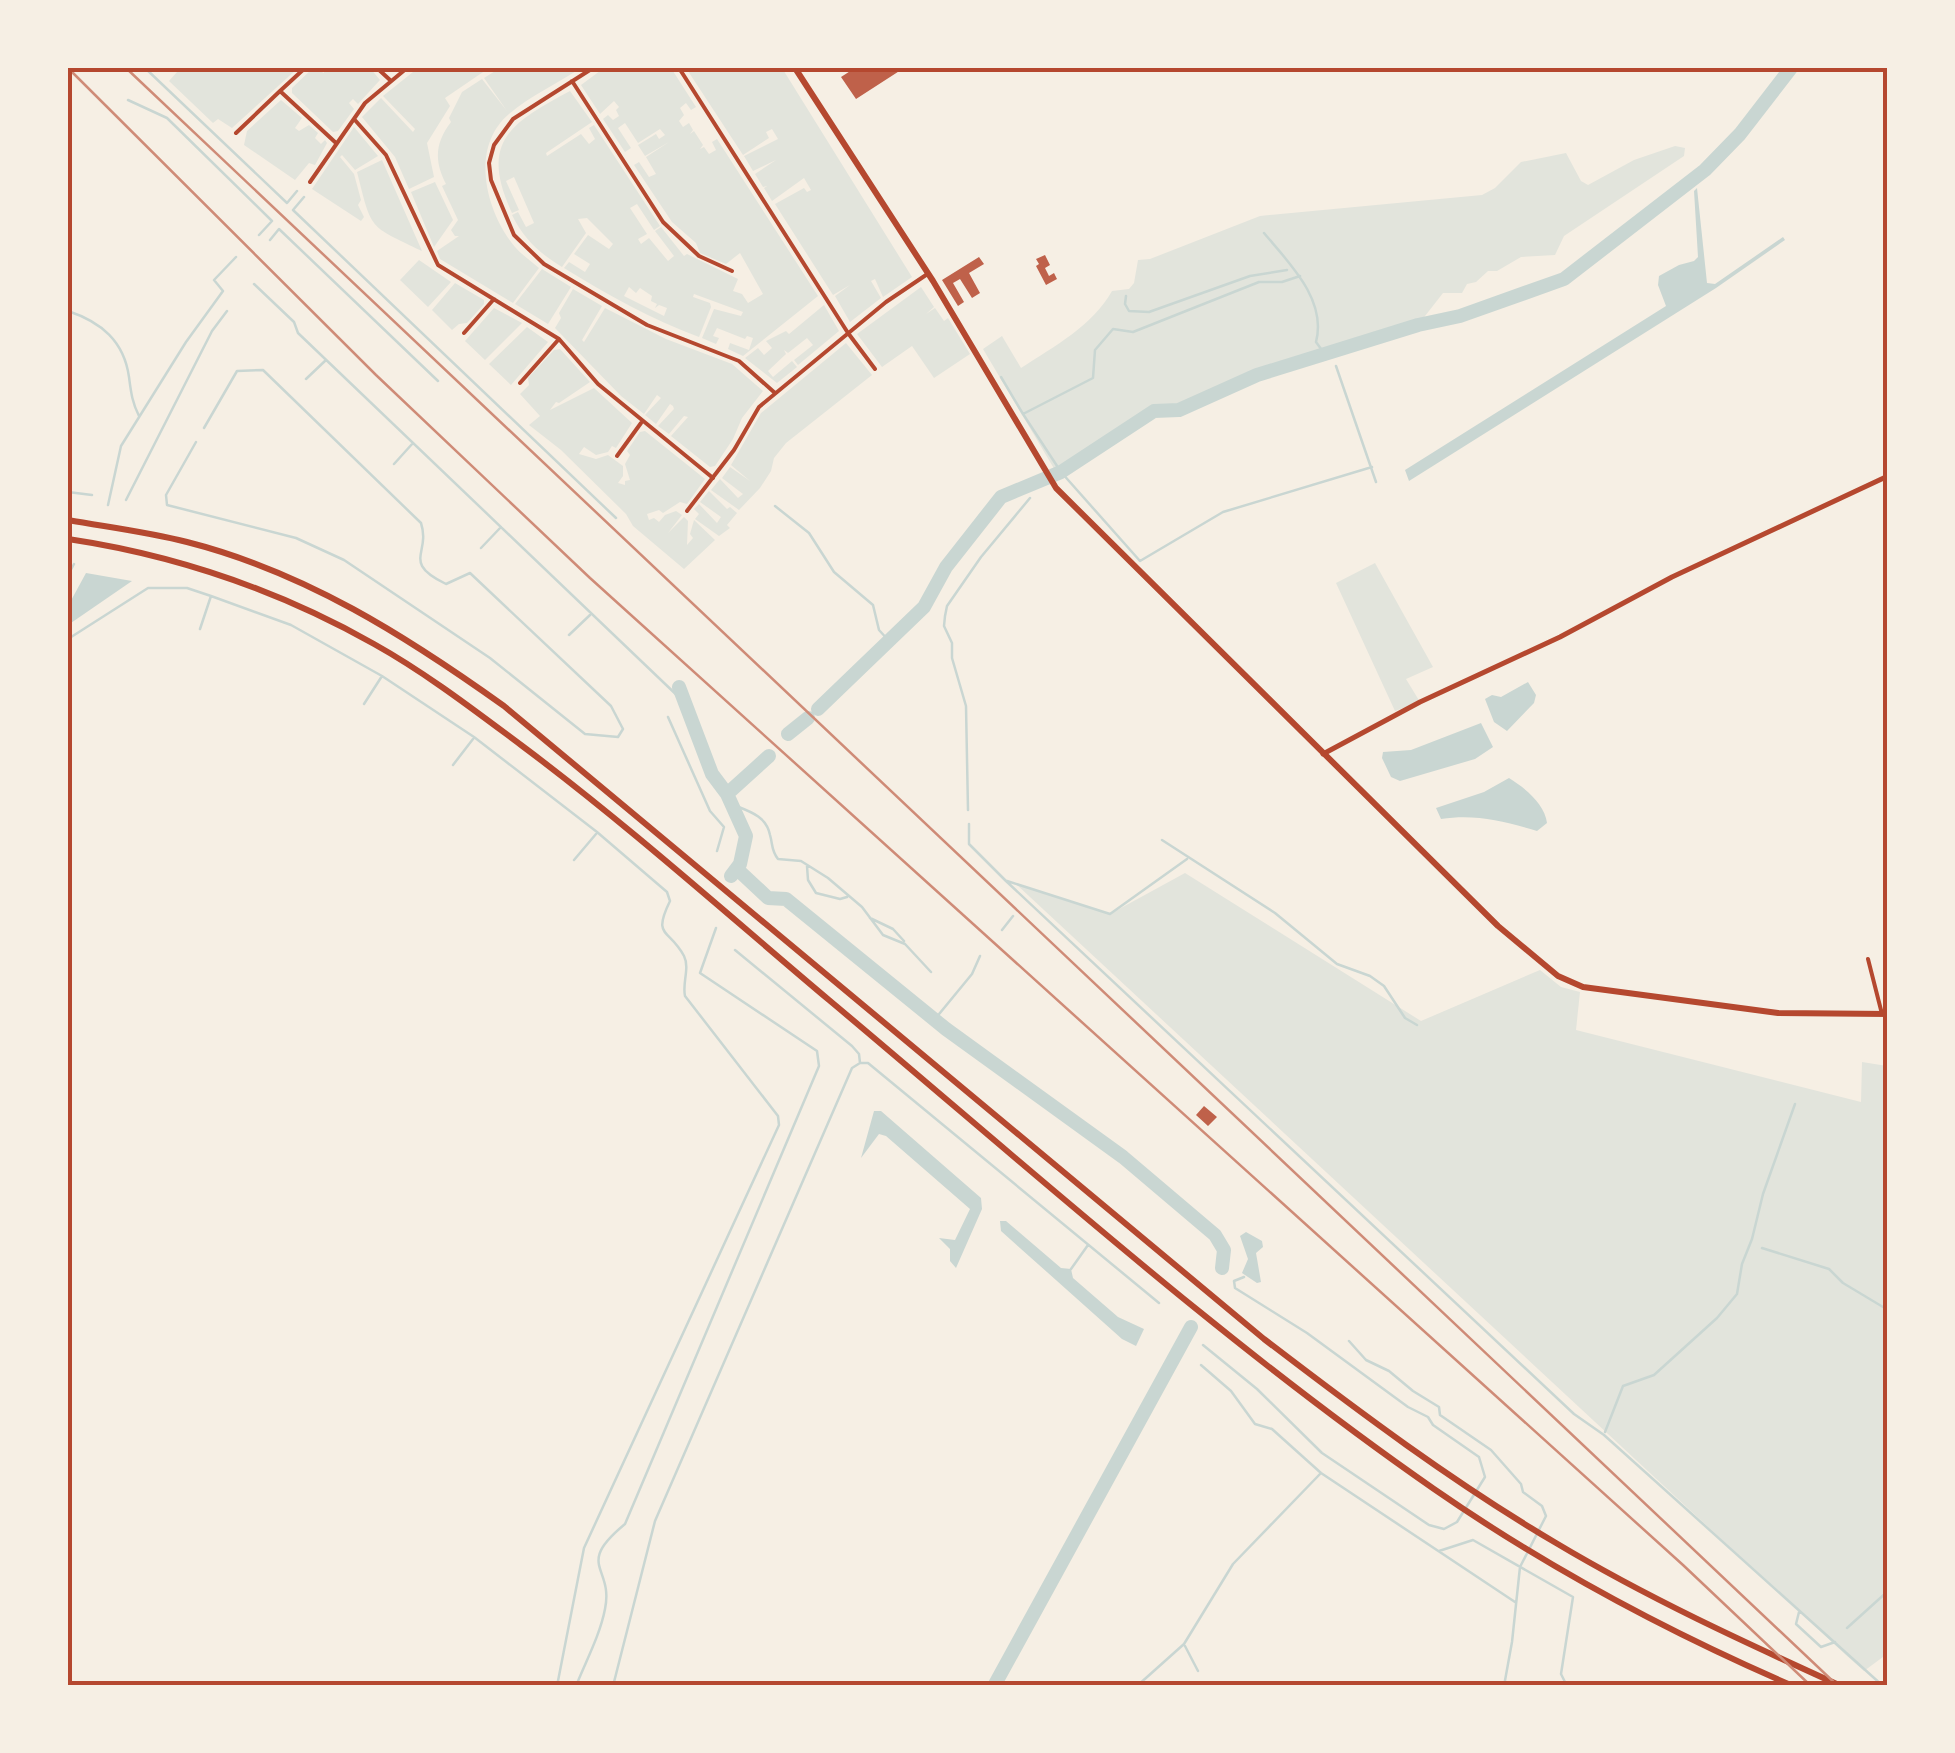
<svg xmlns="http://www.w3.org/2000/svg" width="1955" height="1753" font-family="'IBM Plex Serif',serif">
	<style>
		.green { fill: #e2e4dc; fill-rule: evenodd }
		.water { fill: #c9d6d2 }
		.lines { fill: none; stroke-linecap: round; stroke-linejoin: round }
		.stream { stroke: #c9d6d2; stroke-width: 2.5 }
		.river { stroke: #c9d6d2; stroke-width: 14 }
		.building { fill: #bf614a }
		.minor { stroke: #b5482f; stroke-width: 4 }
		.tertiary { stroke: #b5482f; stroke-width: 5 }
		.secondary { stroke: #b5482f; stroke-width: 6 }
		.trunk { stroke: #b5482f; stroke-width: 6 }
		.rail { stroke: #cf8b77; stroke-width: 2.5 }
		.neatline { fill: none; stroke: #b5482f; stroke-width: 4 }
	</style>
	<rect width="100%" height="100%" fill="#f6efe4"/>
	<!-- green -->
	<path class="green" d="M174 68H298L232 128 218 119 213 123 169 81 177 72Z
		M313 68 324 73V68H370L380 80 358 104 353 99 349 103 354 109 338 131 333 132 292 93V88Z
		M418 68H489L445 98 450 106 427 143 434 177 409 189 395 157 362 117 381 98 413 132 415 129 383 96Z
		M500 68H581C558 83 530 96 509 114 469 148 486 212 515 247 522 255 531 261 539 268L513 303 440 259 437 251 459 236H455L451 230 458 220 442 186 446 184C434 161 435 143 451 122L449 118 462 92 482 79 507 111 484 78Z
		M604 68H671L696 107 691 110 686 103 680 108 684 115 679 121 683 127 689 123 693 130 690 134 694 131 703 145 700 149 704 147 709 154 716 150 712 142 717 139 818 296 743 356 728 349 730 343 749 350 753 338 747 336 745 339 717 328 713 336 719 338 716 344 702 338 714 309 741 316 743 312 694 294 693 297 710 303 711 307 699 337C651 319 608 295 564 268L569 262 585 272 590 264 574 254 588 235 609 249 613 244 587 218 578 219 586 233 562 267C539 253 524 239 512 215L518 212 526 227 534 223 514 177 506 181 519 210 512 213C479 142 510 123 570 91L592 122 546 153 547 156 581 134 589 144 595 139 589 128 594 125 660 226 654 230 637 204 630 208 647 234 638 239 641 244 649 238 668 261 674 256 655 231 661 227 684 256 687 254 738 279 733 291 742 294 748 303 763 294 740 253 726 264 700 253 696 243 672 222 634 165 639 162 649 177 656 174 646 157 669 142 645 156 638 145 656 134 659 139 665 135 660 129 638 143 625 123 618 128 631 148 625 152 603 119 608 115 613 120 619 116 616 110 619 107 614 101 600 114 581 85ZM629 287 636 293 640 288 652 296 651 301 657 304 655 308 659 305 667 308 664 316 624 296Z
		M686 68H782L912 277 883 297 875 279 871 281 881 298 850 322 835 296 850 285 833 295 775 204 804 188 807 192 811 190 804 178 772 201 764 188 767 186 763 187 755 174 776 160 753 171 744 156 778 139 772 129 766 132 769 138 743 155Z
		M281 100 302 118 295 128 299 131 309 125 318 133 315 138 321 144 325 140 327 143 315 165 309 163 295 180 244 145 247 131Z
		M354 127 378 156 355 170 342 155 340 157 354 174 361 200 358 205 364 217 361 221 312 189Z
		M1675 146 1685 148 1684 156 1564 236 1555 255 1521 257 1497 271H1488L1476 282 1467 284 1462 293H1443L1418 325 1257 375 1179 410 1154 411 1059 477 983 349 1002 336 1021 368C1055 346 1092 326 1112 291L1129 289 1134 283 1138 260 1150 259 1260 216 1482 195 1495 188 1521 162 1566 153 1581 181 1588 185 1634 160Z
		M382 160 422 251C368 225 372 231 357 172Z
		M435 182 453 220 434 247 411 192Z
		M419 260 451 282 428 307 400 280Z
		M542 269 571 287 548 324 515 304Z
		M455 283 484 300V304L467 323 459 324 452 330 432 310Z
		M921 287 934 307 926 314 935 308 944 321 948 318 970 354 934 378 912 346 882 367 857 334Z
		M573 289 602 306 582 340 584 342 605 308 666 339 732 364 763 391 742 418 733 439 715 466 710 467 671 436 688 417 684 416 669 434 658 426 674 409 673 406 670 404 656 424 645 415 661 398 657 395 644 414 621 396 555 328 561 318 559 313Z
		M824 305 839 331 798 365 794 360 813 345 807 338 788 353 784 350 786 354 768 371 773 377 792 361 797 367 777 383 745 358 758 348 764 355 772 348 766 341 786 331 789 334Z
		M494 308 522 323 485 360 465 341Z
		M527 327 548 342 511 385 489 364Z
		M846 343 872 375 786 443 774 458 771 471 760 488 739 510 711 490 720 479 738 498 743 494 722 478 730 467 750 481 731 465 761 413Z
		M560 349 590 382 559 403 556 402 550 410 594 388 632 423 616 448 612 446 608 452 596 455 584 447 579 454 596 459 608 455 623 466V476L618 483 625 485V481L630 480 625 464 630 455 627 451 640 432 645 431 705 479 687 504 680 502 663 513 659 510 647 514 649 520 654 518 659 522 665 515 676 511 682 515 668 533 684 517 688 521 687 545 693 538 690 534 694 520 715 540 684 569 633 526 626 514 561 450 529 425 540 416 520 394 529 385 528 378 554 350Z
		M709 491 727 509 730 507 737 513 727 525 730 528 719 536 695 519 699 514 694 509 699 504 717 523 721 517 700 502Z
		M1375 563 1433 667 1406 679 1420 702 1395 711 1336 583Z
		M1185 873 1421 1021 1540 970 1561 987 1580 992 1576 1030 1861 1102 1862 1062 1887 1066V1654L1864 1671 1847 1656 1016 884 1110 914Z"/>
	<!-- water -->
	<path class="water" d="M1697 188 1707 283 1715 284 1783 237 1785 240 1716 288 1409 481 1405 470 1666 306 1658 285 1659 276 1679 265 1694 261 1698 257 1694 191Z
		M86 573 132 581 68 625V606Z
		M1528 682 1536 695 1534 703 1507 731 1494 722 1485 699 1492 695 1501 697Z
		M1481 723 1493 747 1475 759 1400 781 1391 777 1382 758 1383 752 1411 750Z
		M1509 778C1525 788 1545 804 1547 823L1537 831C1503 821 1476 814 1441 819L1436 808 1484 792Z
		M874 1111H881L981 1198 982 1209 956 1268 950 1261V1249L939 1238 955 1240 970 1209 886 1136 879 1134 861 1158Z
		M1000 1221H1006L1061 1268 1071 1269 1073 1278 1118 1317 1144 1329 1136 1346 1122 1339 1001 1231Z
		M1246 1232 1262 1241 1263 1247 1256 1253 1261 1282 1257 1283 1242 1273 1248 1259 1240 1236Z"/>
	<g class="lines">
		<!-- stream -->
		<path class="stream" d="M145 68 287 203 297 191
			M128 100 167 118 272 221 259 235
			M304 197 293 210 616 518
			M1264 233C1290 264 1327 300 1316 342L1324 353
			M270 240 279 229 438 381
			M1300 276 1282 282H1259L1133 332 1113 329 1095 350 1093 378 1023 414 1061 472 1140 561 1223 512 1372 467
			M254 284 294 322 298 333 684 702
			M1126 296 1125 304 1129 311 1149 312 1250 276 1287 270
			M68 311C101 322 124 341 129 377 131 392 132 402 139 416
			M1336 366 1376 482
			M1001 377 1023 414
			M306 379 326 360
			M196 442 166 495 167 505 296 538 344 560 490 658 585 734 618 737 623 729 611 706 470 573 446 584C401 562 431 554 421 523L263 370 237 371 204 428
			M394 464 413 443
			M68 492 92 495
			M126 500 212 331 227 311
			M108 505 121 446 186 342 223 291 214 280 236 257
			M775 506 809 533 834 572 873 605 879 630 889 641
			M481 548 501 527
			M68 575 74 564
			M211 596 291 625 382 676 474 737 597 832 667 892 670 901C652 938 669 928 684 956 690 968 682 983 685 996L778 1116 779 1125 584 1548 557 1686
			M569 635 590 615
			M68 639 148 588H187L211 596 200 629
			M364 704 382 676
			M668 717 710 811 724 827 717 851
			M453 765 473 739
			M731 804C748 811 766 815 770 835 773 845 771 850 778 859L801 861 828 878 862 907 883 935 905 944 931 972
			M968 810 966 706 952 658V643L944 626 945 616 947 606 981 557 1030 498
			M969 824V844L1006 881 1574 1414 1604 1435 1883 1686
			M1162 840 1275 913 1337 964 1370 976 1384 986 1405 1018 1417 1025
			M574 860 596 834
			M807 866 808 880 816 893 840 899 847 897
			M1007 881 1110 914 1187 859
			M870 918 893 929 904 941
			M1002 930 1013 916
			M935 1019 972 974 980 956
			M861 1063H868L1159 1303
			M1762 1248 1829 1269 1843 1283 1888 1310
			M1071 1269 1088 1245
			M1349 1341 1366 1360 1389 1371 1413 1391 1439 1407 1440 1415 1491 1450 1521 1484 1523 1492 1542 1506 1546 1516 1520 1567 1512 1642 1504 1686
			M1203 1345 1257 1389 1322 1453 1429 1525 1444 1529 1457 1522 1485 1477 1479 1457 1433 1425 1428 1417 1408 1407 1307 1333 1235 1288 1234 1281 1244 1277
			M1201 1365 1231 1391 1255 1424 1272 1429 1321 1473 1515 1602
			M1605 1432 1623 1386 1654 1375 1717 1318 1737 1294 1742 1264 1752 1239 1763 1194 1795 1104
			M1439 1551 1473 1540 1573 1597 1561 1674 1567 1686
			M1799 1612 1796 1624 1821 1647 1835 1642
			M1847 1628 1888 1591
			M1185 1646 1198 1671
			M1205 1684V1686
			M576 1686C586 1661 600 1635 605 1609 614 1566 574 1566 625 1524L819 1066 817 1051 700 973 716 928
			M613 1686 655 1521 852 1068 860 1063 859 1054 852 1046 735 950
			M1137 1686 1184 1644 1233 1564 1320 1474
			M1756 1686 1757 1683"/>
		<!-- river -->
		<path class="river" d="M679 687 712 774 727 794 746 836 740 864 731 876
			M818 709 924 607 946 567 1001 497 1061 472 1154 411 1179 410 1257 375 1418 325 1460 316 1564 279 1705 170 1740 134 1791 68
			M788 734 808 718
			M727 794 769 756
			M737 869 768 898 786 899 946 1029 1123 1157 1215 1235 1224 1250 1222 1268
			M994 1686 1191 1327"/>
	</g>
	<!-- building -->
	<path class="building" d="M855 68H904L856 99 841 77Z
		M1045 255 1050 265 1045 268 1049 276 1054 273 1057 279 1046 285 1036 266 1039 264 1036 259Z
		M979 257 984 264 969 273 980 293 972 298 960 279 953 283 964 302 958 306 942 280Z
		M1204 1106 1217 1117 1208 1126 1196 1115Z"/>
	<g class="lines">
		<!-- minor -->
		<path class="minor" d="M305 68 280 91 336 143
			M377 68 390 80
			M593 68 513 119 494 145 489 163 491 180 514 235 544 264 647 325 739 361 775 393
			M679 68 848 333 875 369
			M572 81 663 222 699 256 732 271
			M354 119 386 155 438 265 559 339 598 384 713 478
			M236 133 280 91
			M310 182 365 103 407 68
			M464 333 494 299
			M520 383 559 339
			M617 456 641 423
			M687 511 734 450 759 407 886 302 926 275
			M1868 959 1882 1014"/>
		<!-- tertiary -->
		<path class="tertiary" d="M1323 754 1420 702 1560 637 1672 577 1888 476"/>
		<!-- secondary -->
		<path class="secondary" d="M795 68 933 281 1056 488 1498 926 1558 976 1583 987 1778 1013 1888 1014"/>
		<!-- trunk -->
		<path class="trunk" d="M68 520C107 527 148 532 187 542 305 572 406 636 504 706L1264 1339C1358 1411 1454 1483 1556 1543 1648 1598 1744 1642 1841 1686
			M68 539C175 555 280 591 374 644 426 673 474 710 521 745 628 825 727 914 829 1000 1027 1166 1221 1341 1434 1489 1545 1566 1668 1632 1793 1686"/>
		<!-- rail -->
		<path class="rail" d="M68 68 376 375 590 578 1683 1565 1811 1686
			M126 68 1838 1686"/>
	</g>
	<!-- border -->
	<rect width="1955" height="1753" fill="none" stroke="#f6efe4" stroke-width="140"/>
	<rect x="70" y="70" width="1815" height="1613" class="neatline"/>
</svg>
